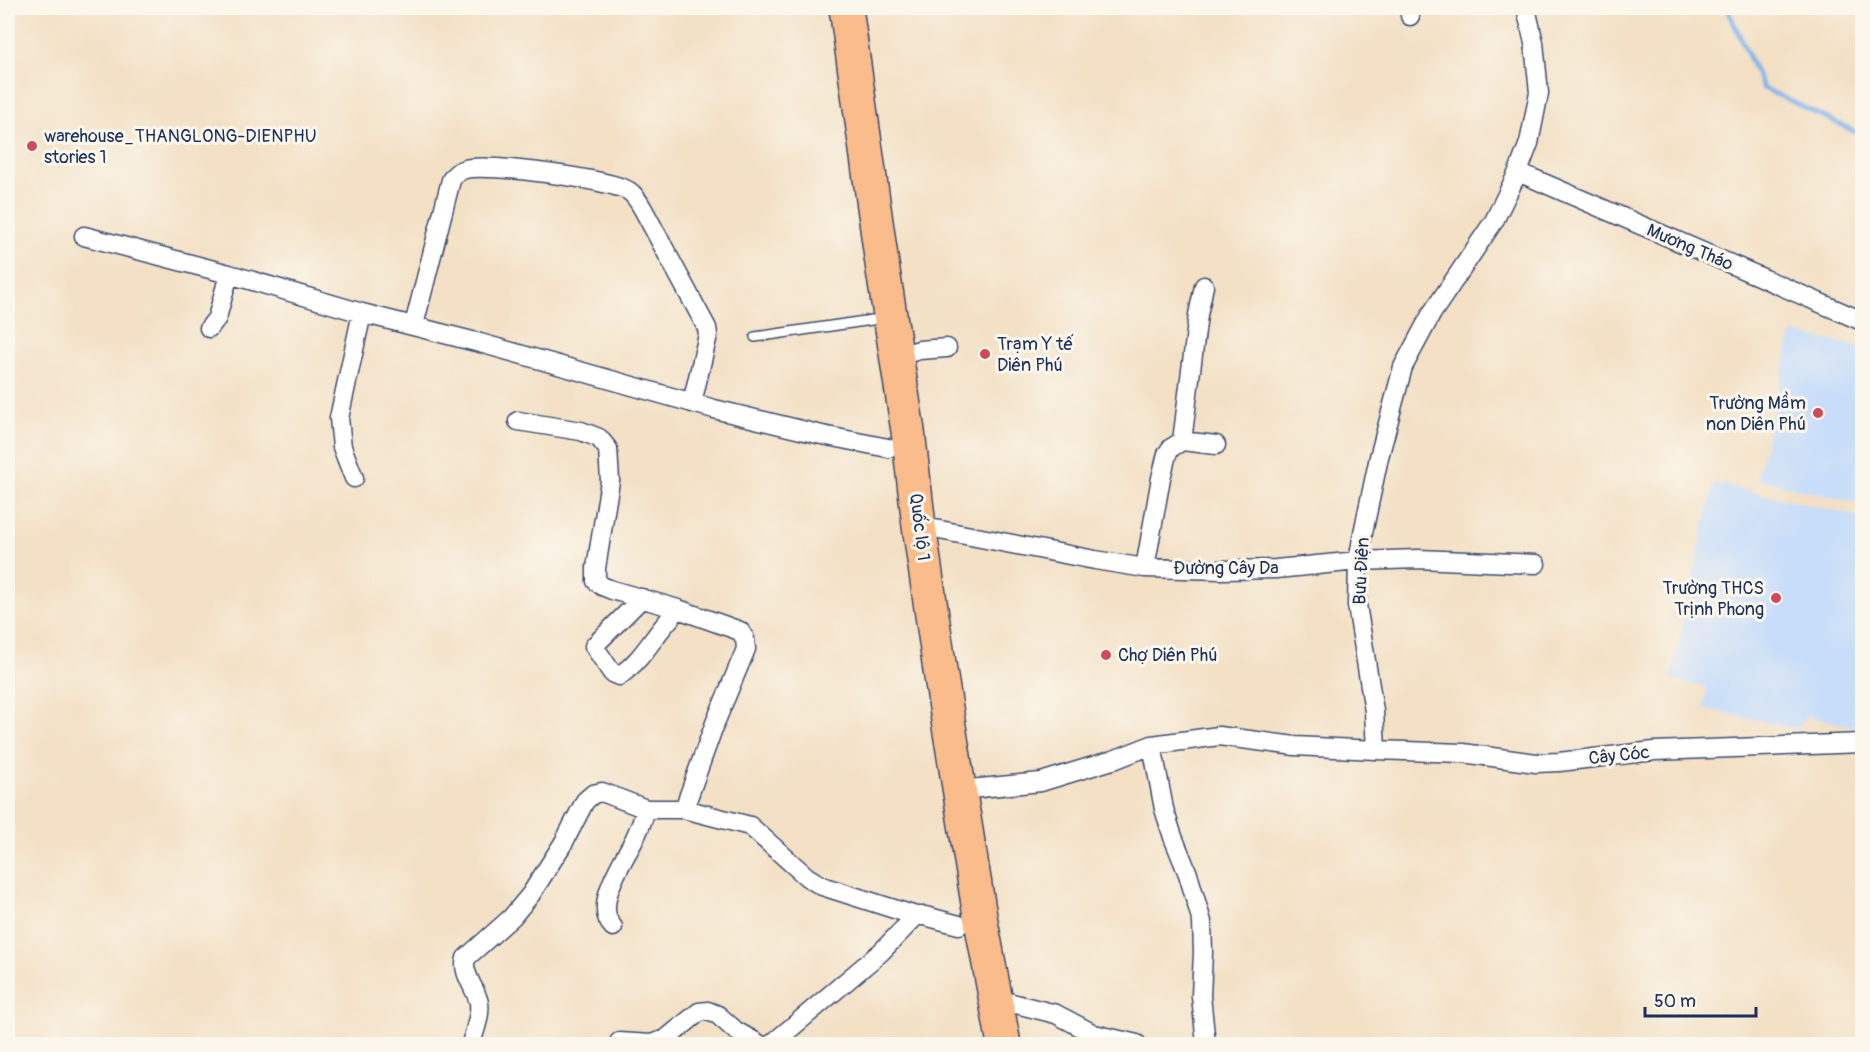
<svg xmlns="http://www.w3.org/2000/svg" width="1870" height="1052" font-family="Pangolin,sans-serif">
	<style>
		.built { fill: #c7ddf9 }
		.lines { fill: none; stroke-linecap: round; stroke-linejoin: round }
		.stream { stroke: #7db4ec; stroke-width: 4.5 }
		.lane-casing { stroke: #3b4a6d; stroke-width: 12 }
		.street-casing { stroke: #3b4a6d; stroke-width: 21 }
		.highway-casing { stroke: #3b4a6d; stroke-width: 36 }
		.lane { stroke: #fff; stroke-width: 9 }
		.street { stroke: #fff; stroke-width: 18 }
		.highway { stroke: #f9bc8a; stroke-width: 33 }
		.poi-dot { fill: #d1495b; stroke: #fbf7ec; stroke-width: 2 }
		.labels { text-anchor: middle; stroke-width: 6; stroke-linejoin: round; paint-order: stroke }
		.poi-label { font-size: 18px; fill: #1b2f5e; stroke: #fbf7ec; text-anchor: start }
		.street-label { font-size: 18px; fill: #1b2f5e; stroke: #fbf7ec }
	</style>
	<rect width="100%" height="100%" fill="#fbf7ec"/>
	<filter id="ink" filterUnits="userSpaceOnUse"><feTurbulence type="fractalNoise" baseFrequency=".0167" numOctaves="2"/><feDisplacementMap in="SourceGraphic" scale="12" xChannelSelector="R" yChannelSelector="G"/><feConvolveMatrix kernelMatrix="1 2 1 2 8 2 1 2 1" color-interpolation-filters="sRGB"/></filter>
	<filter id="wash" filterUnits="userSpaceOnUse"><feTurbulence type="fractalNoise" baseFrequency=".008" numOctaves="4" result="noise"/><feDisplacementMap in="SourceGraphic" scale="24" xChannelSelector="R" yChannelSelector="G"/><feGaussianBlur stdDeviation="1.35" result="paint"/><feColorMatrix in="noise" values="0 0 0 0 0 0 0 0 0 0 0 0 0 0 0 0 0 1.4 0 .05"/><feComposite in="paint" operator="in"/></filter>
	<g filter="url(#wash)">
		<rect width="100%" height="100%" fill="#f3e0c5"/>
		<!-- built -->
		<path class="built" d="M1792 333 1862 347V504L1757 479Z
			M1714 483 1862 517V728L1806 716 1797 729 1703 708 1707 688 1670 679Z"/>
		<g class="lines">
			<!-- stream -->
			<path class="stream" d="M1727 8 1763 88 1862 135"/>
		</g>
	</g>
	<g filter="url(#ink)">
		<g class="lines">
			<!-- lane casing -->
			<g class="lane-casing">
				<path id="lane" d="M755 337 872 320"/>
			</g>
			<!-- street casing -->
			<g class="street-casing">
				<path id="street" d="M1410 16V8
					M1518 172 1862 321
					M84 236 229 274 362 313 480 343 714 409 822 435 888 448
					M414 325 451 180C454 175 458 171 465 169 488 163 608 179 629 191 635 195 639 202 643 209L707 328 708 335 692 403
					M209 328 217 318 229 274
					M896 357 919 350 947 348
					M518 421 581 431 599 438 608 449 610 481 596 568V581L602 586 612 590 678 609 740 631 745 639 746 649 715 723 684 809
					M1182 441 1198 315 1204 286
					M354 478 342 447 339 418 362 313
					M919 526 1095 560 1145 568 1222 570 1276 569 1358 561 1418 559 1536 564
					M1145 568 1161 478 1167 454 1171 448 1182 441 1216 445
					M642 598 594 646 612 673 619 676C635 665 645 651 656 636 663 626 671 618 678 609
					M1152 745 1164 809 1173 837 1188 874 1202 922 1203 952 1201 996 1206 1044
					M1376 750 1463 753 1536 763 1559 762 1654 751 1862 743
					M960 790 1041 782 1116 759 1152 745 1219 736 1295 746 1376 750 1374 711 1357 605 1358 561 1363 533 1379 457 1403 367 1432 313 1494 221 1518 172 1529 143 1539 93 1534 43 1526 8
					M613 927C592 906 623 862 634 840 639 830 643 820 646 809
					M996 999 1056 1014 1094 1034 1137 1044
					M619 1042 651 1044 666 1039 699 1012 708 1011 718 1015 736 1031 759 1044
					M471 1044C474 1032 481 1016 479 1003 476 988 461 973 466 958L512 917 531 894 564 842 585 801 593 794 602 792 646 809H684L750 826 807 877 822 886 916 916
					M772 1044 881 952 916 916H925L959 925"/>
			</g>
			<!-- highway casing -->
			<g class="highway-casing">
				<path id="highway" d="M846 8 882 264 908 431 919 526 941 677 980 916 1004 1044"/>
			</g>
			<!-- lane -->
			<use href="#lane" class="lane"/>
			<!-- street -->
			<use href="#street" class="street"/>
			<!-- highway -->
			<use href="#highway" class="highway"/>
		</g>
	</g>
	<!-- markers -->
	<g class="poi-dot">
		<circle cx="32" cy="146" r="6"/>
		<circle cx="985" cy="354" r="6"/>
		<circle cx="1818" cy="413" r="6"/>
		<circle cx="1776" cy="598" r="6"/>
		<circle cx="1106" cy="655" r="6"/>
	</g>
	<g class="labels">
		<!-- poi labels -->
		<g class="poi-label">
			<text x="44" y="142">warehouse_THANGLONG-DIENPHU<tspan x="44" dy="21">stories 1</tspan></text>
			<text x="997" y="350">Trạm Y tế<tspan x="997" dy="21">Diên Phú</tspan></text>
			<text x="1806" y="409" text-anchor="end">Trường Mầm<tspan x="1806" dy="21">non Diên Phú</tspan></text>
			<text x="1764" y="594" text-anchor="end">Trường THCS<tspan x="1764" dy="21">Trịnh Phong</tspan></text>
			<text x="1118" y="661">Chợ Diên Phú</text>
		</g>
		<!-- street labels -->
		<g class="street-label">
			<text transform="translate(1690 247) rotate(23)" y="6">Mương Tháo</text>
			<text transform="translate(920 527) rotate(83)" y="6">Quốc lộ 1</text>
			<text x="1226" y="574">Đường Cây Da</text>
			<text transform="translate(1361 571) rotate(-87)" y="6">Bưu Điện</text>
			<text transform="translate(1619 755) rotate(-6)" y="6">Cây Cóc</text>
		</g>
	</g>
	<!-- margin -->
	<rect width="1870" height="1052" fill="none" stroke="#fbf7ec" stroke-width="30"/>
	<!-- scale -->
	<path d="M1645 1007v9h111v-9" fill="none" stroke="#1b2f5e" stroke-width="3"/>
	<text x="1654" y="1007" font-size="18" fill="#1b2f5e" stroke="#fbf7ec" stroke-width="4.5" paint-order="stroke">50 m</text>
</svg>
